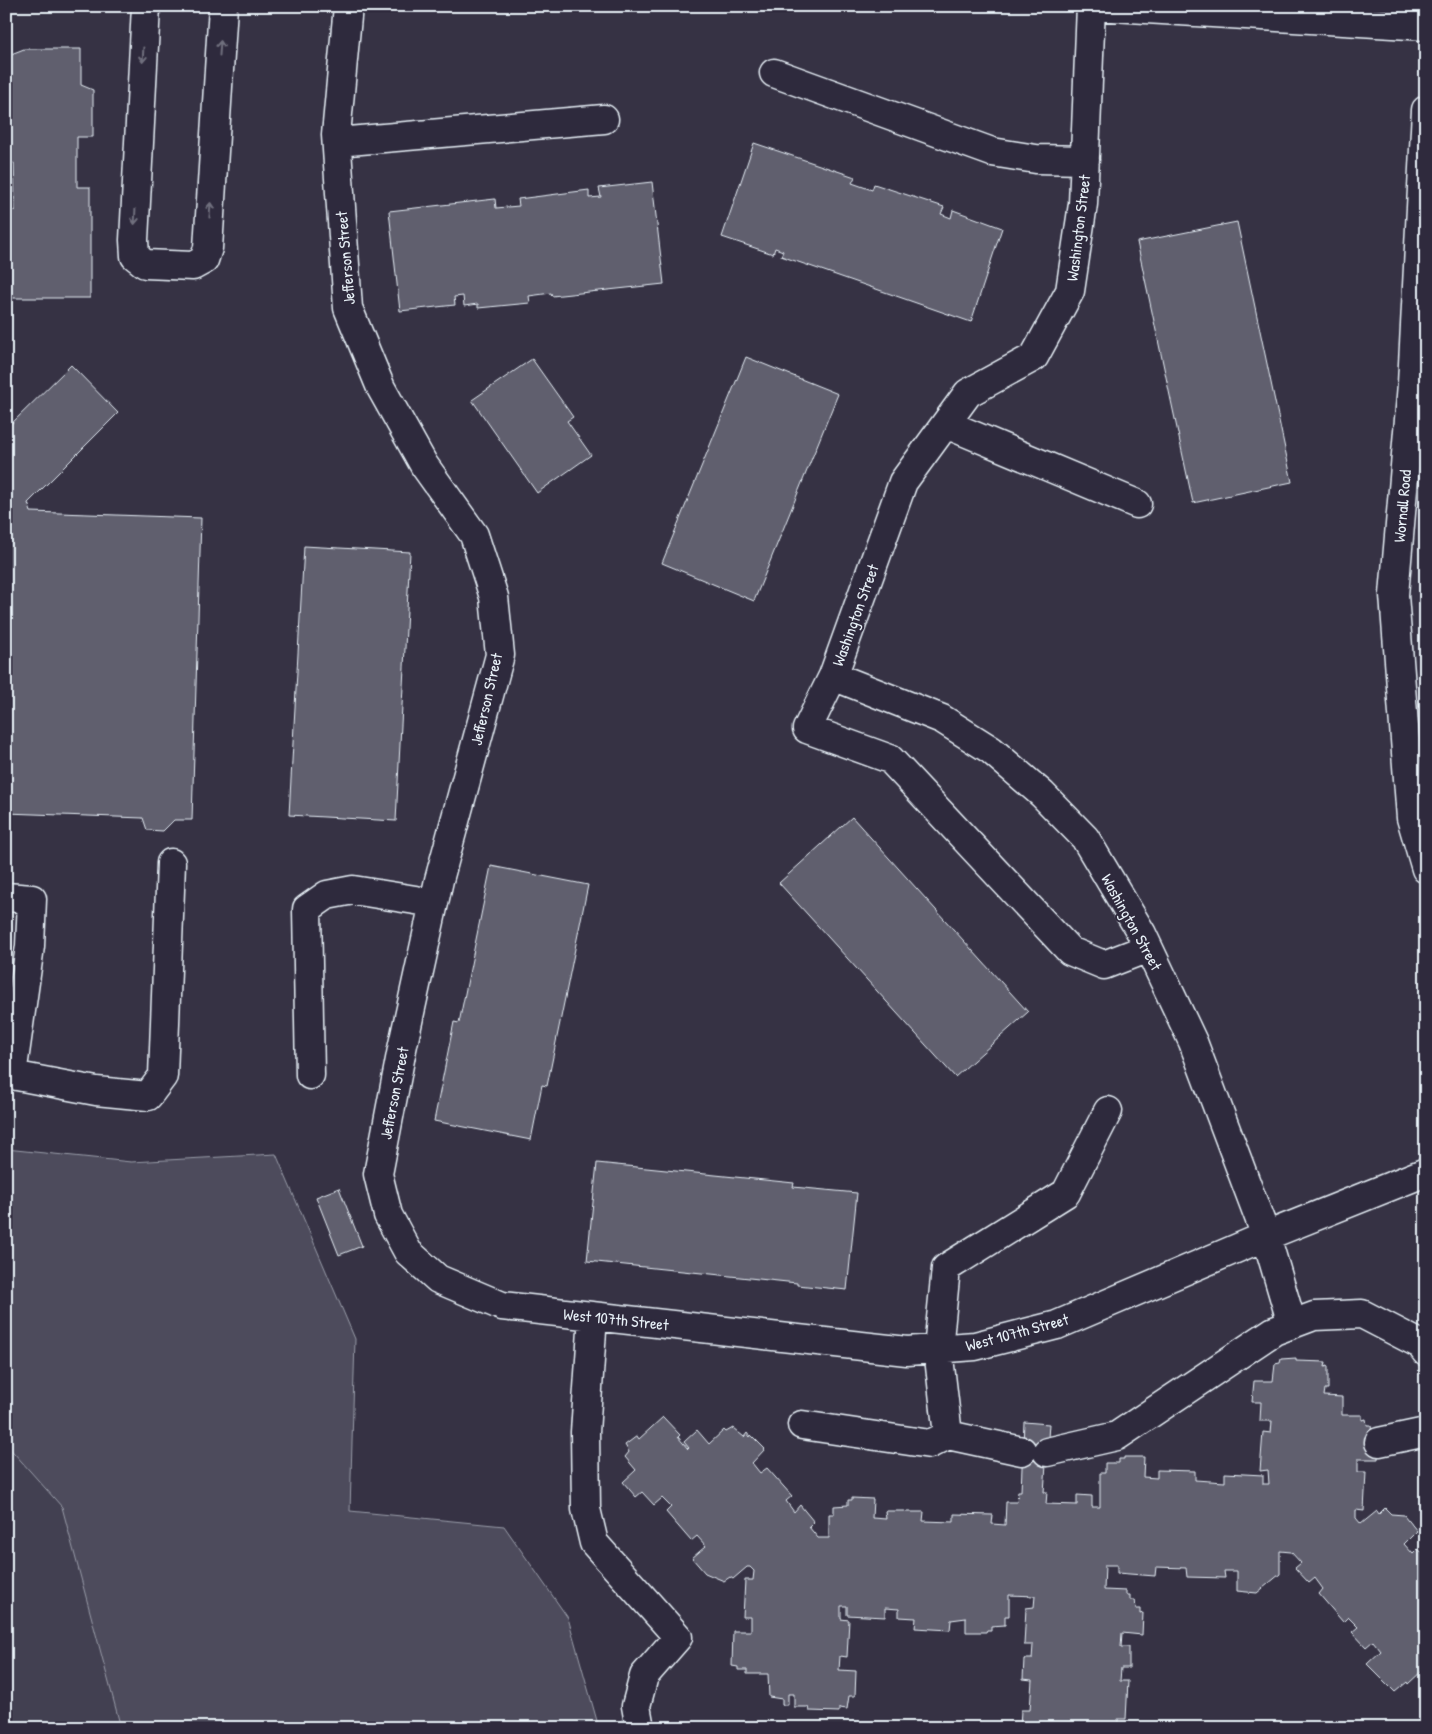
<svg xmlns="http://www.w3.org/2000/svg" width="1432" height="1734" font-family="'Patrick Hand',sans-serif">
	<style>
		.built { fill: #433f51 }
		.green { fill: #4d4b5c; stroke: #9a9eaa }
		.building { fill: #605e6e; stroke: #e8f1f8 }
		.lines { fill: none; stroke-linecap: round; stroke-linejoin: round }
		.minor-casing { stroke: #e8f1f8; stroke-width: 31 }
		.major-casing { stroke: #e8f1f8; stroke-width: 31 }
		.minor { stroke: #2f2a3d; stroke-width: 28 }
		.major { stroke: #2f2a3d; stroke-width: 28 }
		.oneway { stroke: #70707e }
		.labels { text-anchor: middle; stroke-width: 4; stroke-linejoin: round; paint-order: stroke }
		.street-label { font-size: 16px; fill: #e8f1f8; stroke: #2f2a3d }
	</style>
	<rect width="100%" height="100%" fill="#363244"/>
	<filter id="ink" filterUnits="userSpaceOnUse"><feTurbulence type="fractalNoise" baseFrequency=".02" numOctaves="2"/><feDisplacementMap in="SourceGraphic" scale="10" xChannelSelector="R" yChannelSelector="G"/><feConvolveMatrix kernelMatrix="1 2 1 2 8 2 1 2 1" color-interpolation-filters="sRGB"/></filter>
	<g filter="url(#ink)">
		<!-- built -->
		<path class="built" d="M6 1444 62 1507 121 1728H6Z"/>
		<!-- green -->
		<path class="green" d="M6 1149 131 1162 276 1154 355 1339 350 1511 504 1526 568 1618 599 1728H121L62 1507 6 1444Z"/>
		<!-- building -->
		<path class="building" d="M24 49H81V85L93 90V137H77V187H90V298H6V213L15 210 14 163H6V56Z
			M754 143 855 177 852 183 872 190 874 184 944 207 941 214 951 218 953 210 1002 228 971 322 781 256 783 251 775 248 773 254 722 237Z
			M652 182 664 284 552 296 551 293 529 296 530 303 478 308V304L464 306 463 296 454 297 455 305 400 311 389 211 495 199 496 208 519 206 518 199 589 190V198L601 197 599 188Z
			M1237 222 1292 482 1193 503 1137 242Z
			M746 357 838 394 754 601 662 563Z
			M532 359 573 417 567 421 591 455 537 493 472 400Z
			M71 365 118 413 28 503 31 512 201 518 192 820H174L163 831 147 830 143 818 6 813V429Z
			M304 546 410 552 396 821 289 815Z
			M852 817 1028 1012 955 1077 779 883Z
			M491 866 588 885 547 1086 542 1085 531 1140 434 1121 454 1022 459 1023Z
			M597 1163 794 1183 793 1187 857 1193 847 1290 797 1285V1283L587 1261Z
			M339 1188 362 1246 339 1255 316 1197Z
			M1296 1358V1361L1326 1362 1325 1367 1328 1366V1389H1325L1324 1396 1342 1397V1415H1362V1420L1366 1419 1367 1425H1371L1372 1435 1379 1439 1378 1459H1358V1472H1366L1364 1511 1356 1510V1518L1361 1524 1377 1511 1379 1514 1385 1508 1391 1514 1404 1515 1417 1531 1404 1544 1413 1554 1418 1549 1426 1556V1673L1423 1670 1408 1684 1407 1682 1395 1692 1367 1664 1381 1651 1373 1641 1366 1647 1352 1632 1358 1627 1348 1617 1343 1622 1319 1594 1323 1589 1315 1578 1309 1583 1295 1568 1301 1563 1291 1552 1280 1551V1574L1257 1593 1237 1591V1571H1224L1225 1578 1187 1577 1186 1568 1156 1567 1155 1576 1117 1573V1565H1105L1104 1590 1126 1591V1595H1130V1600H1135L1136 1609H1140V1614L1143 1613 1142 1635 1122 1633 1121 1647H1129V1668H1121L1120 1681H1128L1126 1719H1118V1728H1020L1021 1710H1030L1032 1680 1023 1679 1024 1659H1032L1033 1645H1024L1026 1608 1034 1607 1035 1596 1009 1595V1616H1005V1625L991 1626V1630H987L986 1632H966V1618L951 1620 950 1630 915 1628 916 1618 899 1617V1609L885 1608V1617L847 1615V1606H841V1619L849 1620 847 1657 840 1656 839 1670 856 1671 855 1696H849L847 1709 839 1708V1712L809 1711 808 1707H794V1694H788V1705H782V1699L769 1697 768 1674H747V1670H738V1667L732 1666 733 1631H751V1617H743L745 1580H753L754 1571 750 1567H747L733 1579 730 1577 724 1581 705 1573 692 1558 706 1546 697 1536 691 1541 666 1512 671 1507 662 1498 654 1505 642 1492 636 1497 623 1482 636 1470 625 1457 629 1452 625 1445 637 1436 639 1439 663 1417 680 1435 678 1437 688 1449 689 1448 684 1442 697 1430 709 1444 724 1430 726 1432 733 1428 744 1437 747 1433 750 1437 751 1435 765 1449 752 1463 760 1473 767 1468 792 1496 786 1501 794 1512 800 1505 814 1522 809 1527 818 1538H829V1514H834V1506L848 1505V1500H852V1498L873 1499 872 1518 886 1519 885 1511H905L906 1512H924L923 1521 954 1522V1514L993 1515 992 1524 1005 1525 1006 1502H1017L1018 1491H1021L1024 1422 1049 1424 1044 1492H1047L1046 1504 1077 1505V1495L1092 1496V1507H1100V1473H1105V1463H1119V1459H1124V1457H1144L1143 1477 1157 1478V1470L1195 1471V1480L1225 1482V1473L1263 1475V1484H1269L1268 1470 1260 1471 1263 1432 1271 1433 1272 1421H1260L1261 1402H1252L1254 1381H1273L1275 1364 1280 1363 1281 1359Z"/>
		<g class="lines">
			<!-- minor casing -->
			<g class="minor-casing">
				<path id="minor" d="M146 6 134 240 135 256 145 264 193 266 204 260 208 248 223 6
					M348 6 336 135 348 308 381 388 424 465 474 535 494 597 500 655 439 880 402 1049 378 1174 388 1215 408 1252 438 1279 502 1306 907 1351 975 1346 1057 1325 1266 1236 1426 1172
					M1091 6 1083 204 1070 291 1034 357 968 393 903 482 833 676 942 719 991 750 1042 794 1085 838 1142 934 1193 1042 1266 1236 1292 1324
					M1096 6 1426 26
					M774 73 992 152 1036 159 1085 160
					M337 142 604 119
					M946 424 1137 504
					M833 676 807 729 890 759 1070 951 1104 965 1148 948
					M6 897 32 899 30 946 12 1075 6 1074
					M12 1075 96 1091 148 1096 163 1076 171 863
					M310 1075 307 909 327 895 353 890 434 903
					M593 1316 585 1432 586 1509 594 1543 678 1637 644 1676 636 1706 640 1728
					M802 1425 930 1444 948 1435 938 1349 946 1268 1066 1193 1108 1111
					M948 1435 1022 1451
					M1379 1442 1426 1432
					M1047 1452 1117 1436 1274 1331 1314 1316 1362 1314 1420 1344 1426 1352"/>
			</g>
			<!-- major casing -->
			<g class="major-casing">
				<path id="major" d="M1426 110 1412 384 1394 595 1411 818 1426 869"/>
			</g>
			<!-- minor -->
			<use href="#minor" class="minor"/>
			<!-- major -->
			<use href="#major" class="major"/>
		</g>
		<!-- one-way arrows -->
		<defs><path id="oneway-shaft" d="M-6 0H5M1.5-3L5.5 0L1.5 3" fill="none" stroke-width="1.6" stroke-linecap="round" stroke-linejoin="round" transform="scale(1.25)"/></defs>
		<g class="oneway">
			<use href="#oneway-shaft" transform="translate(220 48) rotate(-86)"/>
			<use href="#oneway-shaft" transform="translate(143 55) rotate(93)"/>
			<use href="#oneway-shaft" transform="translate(210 210) rotate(-86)"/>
			<use href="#oneway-shaft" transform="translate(135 217) rotate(93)"/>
		</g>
	</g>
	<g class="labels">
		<!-- street labels -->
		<g class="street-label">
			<text transform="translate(1078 228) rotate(-83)" y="6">Washington Street</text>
			<text transform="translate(345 258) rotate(-95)" y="6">Jefferson Street</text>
			<text transform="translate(1402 506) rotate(-85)" y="6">Wornall Road</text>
			<text transform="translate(855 615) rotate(-70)" y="6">Washington Street</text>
			<text transform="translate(486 699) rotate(-77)" y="6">Jefferson Street</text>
			<text transform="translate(1132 922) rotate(61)" y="6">Washington Street</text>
			<text transform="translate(394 1093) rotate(-79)" y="6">Jefferson Street</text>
			<text transform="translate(616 1319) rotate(6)" y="6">West 107th Street</text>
			<text transform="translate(1017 1332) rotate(-15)" y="6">West 107th Street</text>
		</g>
	</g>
	<!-- margin -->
	<rect width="1432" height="1734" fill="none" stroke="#2f2a3d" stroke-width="25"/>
	<rect x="12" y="12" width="1407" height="1709" fill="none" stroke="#e8f1f8" stroke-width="2" filter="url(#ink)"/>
</svg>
